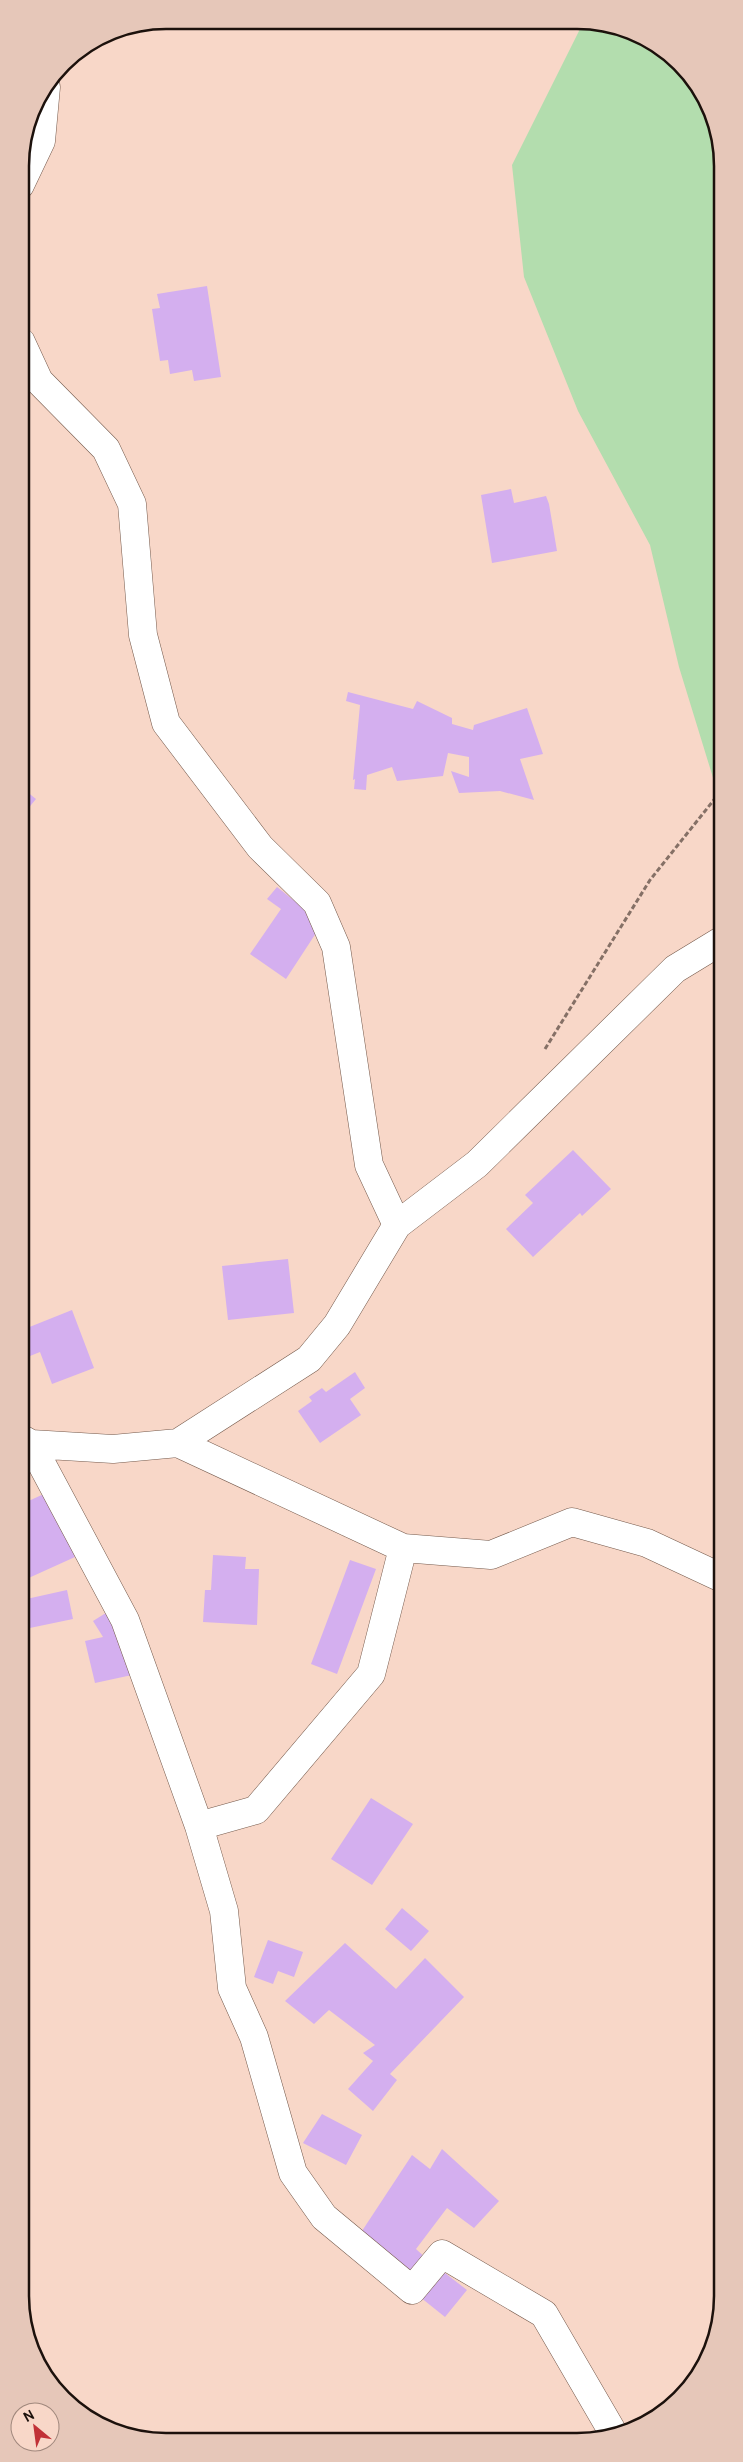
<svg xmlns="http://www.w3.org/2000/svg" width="743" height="2462" font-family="Cabin,sans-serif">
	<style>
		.green { fill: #b3ddae }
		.building { fill: #d4afef }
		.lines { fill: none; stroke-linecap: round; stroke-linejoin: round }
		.street-casing { stroke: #755a4c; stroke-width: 29 }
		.path { stroke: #857066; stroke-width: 3; stroke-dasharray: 5 2.5; stroke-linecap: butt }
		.street { stroke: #fff; stroke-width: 28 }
		.rim { fill: none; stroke: #1c110c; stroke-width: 2.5 }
	</style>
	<rect width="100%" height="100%" fill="#f8d7c8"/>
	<!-- green -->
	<path class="green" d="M583 23H606L680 63 720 138 721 791 718 794 679 667 650 545 578 411 524 277 512 165Z"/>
	<!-- building -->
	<path class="building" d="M207 286 221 377 194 381 192 370 170 374 168 360 160 361 152 309 160 308 157 294Z
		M511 489 514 503 546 496 549 504 557 551 492 563 481 495Z
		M348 692 413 709 417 701 452 718V724L473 730 474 725 527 708 543 754 520 759 534 800 500 791 459 793 451 771 469 777V757L448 753 443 776 397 781 392 767 367 775 366 790 354 789 355 779 353 780 360 705 346 701Z
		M21 787 36 799 21 817Z
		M277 887 311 914 318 930 286 979 250 954 281 909 267 899Z
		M573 1150 611 1189 582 1216 580 1213 533 1257 506 1229 533 1203 525 1195Z
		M288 1259 294 1313 228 1320 222 1266Z
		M72 1310 94 1368 52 1384 40 1352 30 1356 22 1330Z
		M355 1372 365 1388 350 1399 361 1415 320 1443 298 1411 312 1401 309 1397 322 1388 326 1392Z
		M22 1456 28 1471 22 1473Z
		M46 1493 75 1557 22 1581V1504Z
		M213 1555 246 1557 245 1569H259L257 1625 203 1622 205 1590H211Z
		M350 1560 376 1569 337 1674 311 1664Z
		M67 1590 73 1619 25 1629 22 1600Z
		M109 1611 132 1675 95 1683 85 1641 103 1637 93 1621Z
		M371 1798 413 1824 372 1885 331 1859Z
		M402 1908 429 1931 411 1951 385 1929Z
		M268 1940 303 1952 294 1977 278 1971 273 1984 254 1977Z
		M345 1943 396 1989 425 1958 464 1997 390 2074 397 2080 373 2111 348 2089 373 2061 363 2053 375 2045 329 2010 314 2024 285 2001Z
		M322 2114 362 2135 346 2165 303 2143Z
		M442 2149 499 2201 474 2228 447 2208 416 2249 428 2260 413 2277 360 2234 412 2155 430 2169Z
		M441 2270 467 2290 445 2317 420 2297Z"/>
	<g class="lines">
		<!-- street casing -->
		<g class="street-casing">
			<path id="street" d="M20 185 41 141 46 87
				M21 342 39 381 106 449 132 504 143 635 166 723 260 847 317 903 336 947 369 1165 397 1225
				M22 1439 31 1444 113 1449 178 1443 309 1359 337 1325 397 1225 477 1164 675 969 721 941
				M178 1443 403 1548 491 1555 572 1522 647 1543 722 1578
				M31 1444 125 1620 199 1826 256 1810 371 1674 403 1548
				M199 1826 224 1911 232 1988 254 2037 293 2173 324 2217 412 2290 442 2254 544 2314 615 2436"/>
		</g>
		<!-- path -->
		<path class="path" d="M545 1049 650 880 721 791"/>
		<!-- street -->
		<use href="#street" class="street"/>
	</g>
	<!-- crop -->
	<path d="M0 0H743V2462H0ZM166 29H577A137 137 0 0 1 714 166V2296A137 137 0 0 1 577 2433H166A137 137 0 0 1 29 2296V166A137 137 0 0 1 166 29Z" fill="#e6c7b9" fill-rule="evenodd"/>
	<path class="rim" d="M166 29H577A137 137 0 0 1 714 166V2296A137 137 0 0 1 577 2433H166A137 137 0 0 1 29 2296V166A137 137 0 0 1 166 29Z"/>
	<!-- north arrow -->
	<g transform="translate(35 2427) rotate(331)"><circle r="24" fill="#f8d7c8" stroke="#a0887d"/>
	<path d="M0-4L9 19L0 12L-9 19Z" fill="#c13137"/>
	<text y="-8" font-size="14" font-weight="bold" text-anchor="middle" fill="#1c110c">N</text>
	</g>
</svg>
